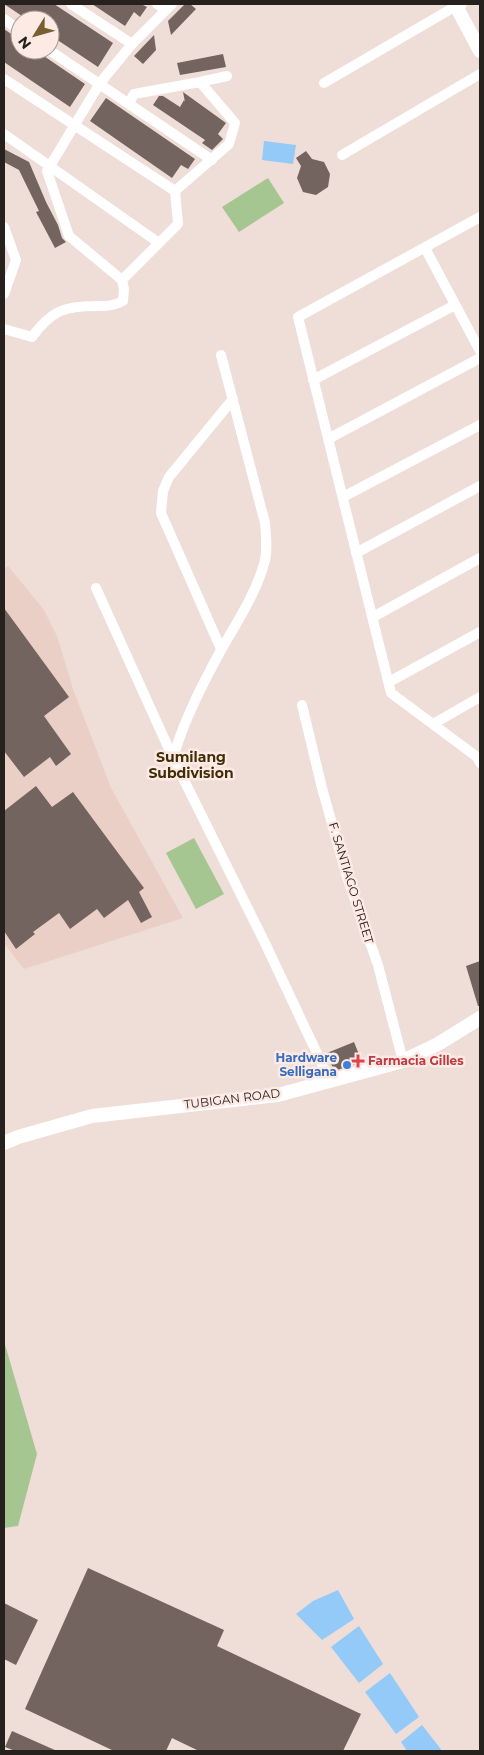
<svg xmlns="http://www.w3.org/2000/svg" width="484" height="1755" font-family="Montserrat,sans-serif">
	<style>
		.built { fill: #e9cfc6 }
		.green { fill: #a5c691 }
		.water { fill: #93caf8 }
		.building { fill: #73645f }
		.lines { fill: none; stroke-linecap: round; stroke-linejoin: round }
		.street { stroke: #fff; stroke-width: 10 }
		.secondary { stroke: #fff; stroke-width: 14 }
		.health-dot { fill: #e0444e; stroke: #fdeae4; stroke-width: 2 }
		.shop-dot { fill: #3f7fe0; stroke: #fdeae4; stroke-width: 2 }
		.labels { text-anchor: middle; stroke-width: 5; stroke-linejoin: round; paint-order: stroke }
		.street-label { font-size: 12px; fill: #27211e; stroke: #fdeae4 }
		.shop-label { font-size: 12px; font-weight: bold; fill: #366cbe; stroke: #fdeae4; text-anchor: end }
		.health-label { font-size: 12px; font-weight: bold; fill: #be3a42; stroke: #fdeae4; text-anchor: start }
		.neighbourhood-label { font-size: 14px; font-weight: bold; fill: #412e06; stroke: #fdeae4 }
	</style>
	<rect width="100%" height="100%" fill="#efddd7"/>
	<!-- built -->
	<path class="built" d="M8 566 44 610 57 636 73 689 111 788 183 918 24 969 4 943V569Z"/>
	<!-- green -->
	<path class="green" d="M268 178 284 203 239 232 222 207Z
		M194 838 224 894 196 909 166 853Z
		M4 1341 37 1454 18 1526 4 1528Z"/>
	<!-- water -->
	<path class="water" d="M264 141 296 145 293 164 262 160Z
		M338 1590 354 1619 322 1640 296 1614 313 1601Z
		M359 1626 383 1664 359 1683 331 1647Z
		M390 1673 419 1717 396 1734 365 1692Z
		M422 1725 440 1748 442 1751H407L401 1742Z"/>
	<!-- building -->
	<path class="building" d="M4 4H54L113 43 98 67 50 35V20H28Z
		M92 4H141L147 7 140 17 134 12 125 26Z
		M185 4H190L196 9 171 35 168 21Z
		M4 29 20 40V50H35L85 84 70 107 4 62Z
		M154 35 156 50 143 64 134 56Z
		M223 54 226 67 180 75 177 63Z
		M183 92 226 123 218 134 223 139 212 150 202 143 205 140 153 105 159 96H163L180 107 184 100 185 102Z
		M106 98 195 159 188 169 181 165 172 178 90 121Z
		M4 149 29 162 46 202 58 225 62 238 66 242 55 248 36 212 39 211 19 170 4 162Z
		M306 151 312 159 324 162 330 174 328 187 316 195 303 192 297 178 301 166 296 158Z
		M4 608 69 697 44 716 71 754 56 766 50 757 24 777 4 751Z
		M36 786 52 807 73 792 144 888 139 892 152 917 141 923 128 900 104 918 97 909 70 929 59 913 33 932 35 934 16 949 4 931V811Z
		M480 961V1006H478L466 966Z
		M354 1042 362 1062 334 1071 327 1053Z
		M88 1568 224 1630 217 1646 361 1714 343 1751H199L172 1738 166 1751H114L25 1709Z
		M4 1603 38 1620 16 1665 4 1659Z
		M12 1731 57 1751H15L5 1747Z"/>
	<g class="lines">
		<!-- street -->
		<path class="street" d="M71 4 132 44
			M157 4 166 10
			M4 19 20 31
			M49 50 212 160
			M4 79 175 191
			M200 82 227 76
			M324 83 456 6 454 4
			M129 103 134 94 200 82 235 123 229 144 175 191 178 224 122 280 69 236 47 171 100 83 132 44 172 4
			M4 134 159 243
			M342 155 480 74
			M480 217 298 317 391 693 477 757 480 763
			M4 227 16 260 4 294
			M425 248 480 351
			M4 329 32 337C51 311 64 306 96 306 107 306 114 306 123 301L124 289 122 280
			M313 380 455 305
			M328 439 480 358
			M343 497 480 425
			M356 553 480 486
			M96 588 173 758 265 943 330 1081
			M373 617 480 558
			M221 649 161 513 163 491 169 477 233 399
			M389 682 480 632
			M302 705 322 788 347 877 378 965 403 1061
			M433 724 480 697
			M173 758C184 720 202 685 221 650 237 622 255 595 264 564 268 551 266 536 265 523L221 355"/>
		<!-- secondary -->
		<path class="secondary" d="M460 4 456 6 480 51
			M4 1143 18 1137 92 1116 278 1095 403 1061 438 1044 480 1018"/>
	</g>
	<!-- markers -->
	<path class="health-dot" d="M355.5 1053.5h5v5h5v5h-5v5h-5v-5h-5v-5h5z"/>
	<circle class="shop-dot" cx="347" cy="1065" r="5"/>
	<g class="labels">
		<!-- street labels -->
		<g class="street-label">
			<text transform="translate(351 883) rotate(73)" y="4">F. SANTIAGO STREET</text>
			<text transform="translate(232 1099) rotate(-7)" y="4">TUBIGAN ROAD</text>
		</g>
		<!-- shop labels -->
		<g class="shop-label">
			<text x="337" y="1062">Hardware<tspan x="337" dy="14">Selligana</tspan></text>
		</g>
		<!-- health labels -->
		<g class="health-label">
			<text x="368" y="1065">Farmacia Gilles</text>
		</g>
		<!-- neighbourhood labels -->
		<g class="neighbourhood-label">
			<text x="191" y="762">Sumilang<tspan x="191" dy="16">Subdivision</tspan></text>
		</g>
	</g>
	<!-- border -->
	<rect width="484" height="1755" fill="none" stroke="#27211e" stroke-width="10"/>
	<!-- north arrow -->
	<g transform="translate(35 35) rotate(233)"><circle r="24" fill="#fdeae4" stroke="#a79a95"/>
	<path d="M0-4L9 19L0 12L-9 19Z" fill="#785e30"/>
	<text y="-8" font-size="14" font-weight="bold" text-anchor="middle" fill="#27211e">N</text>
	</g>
</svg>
